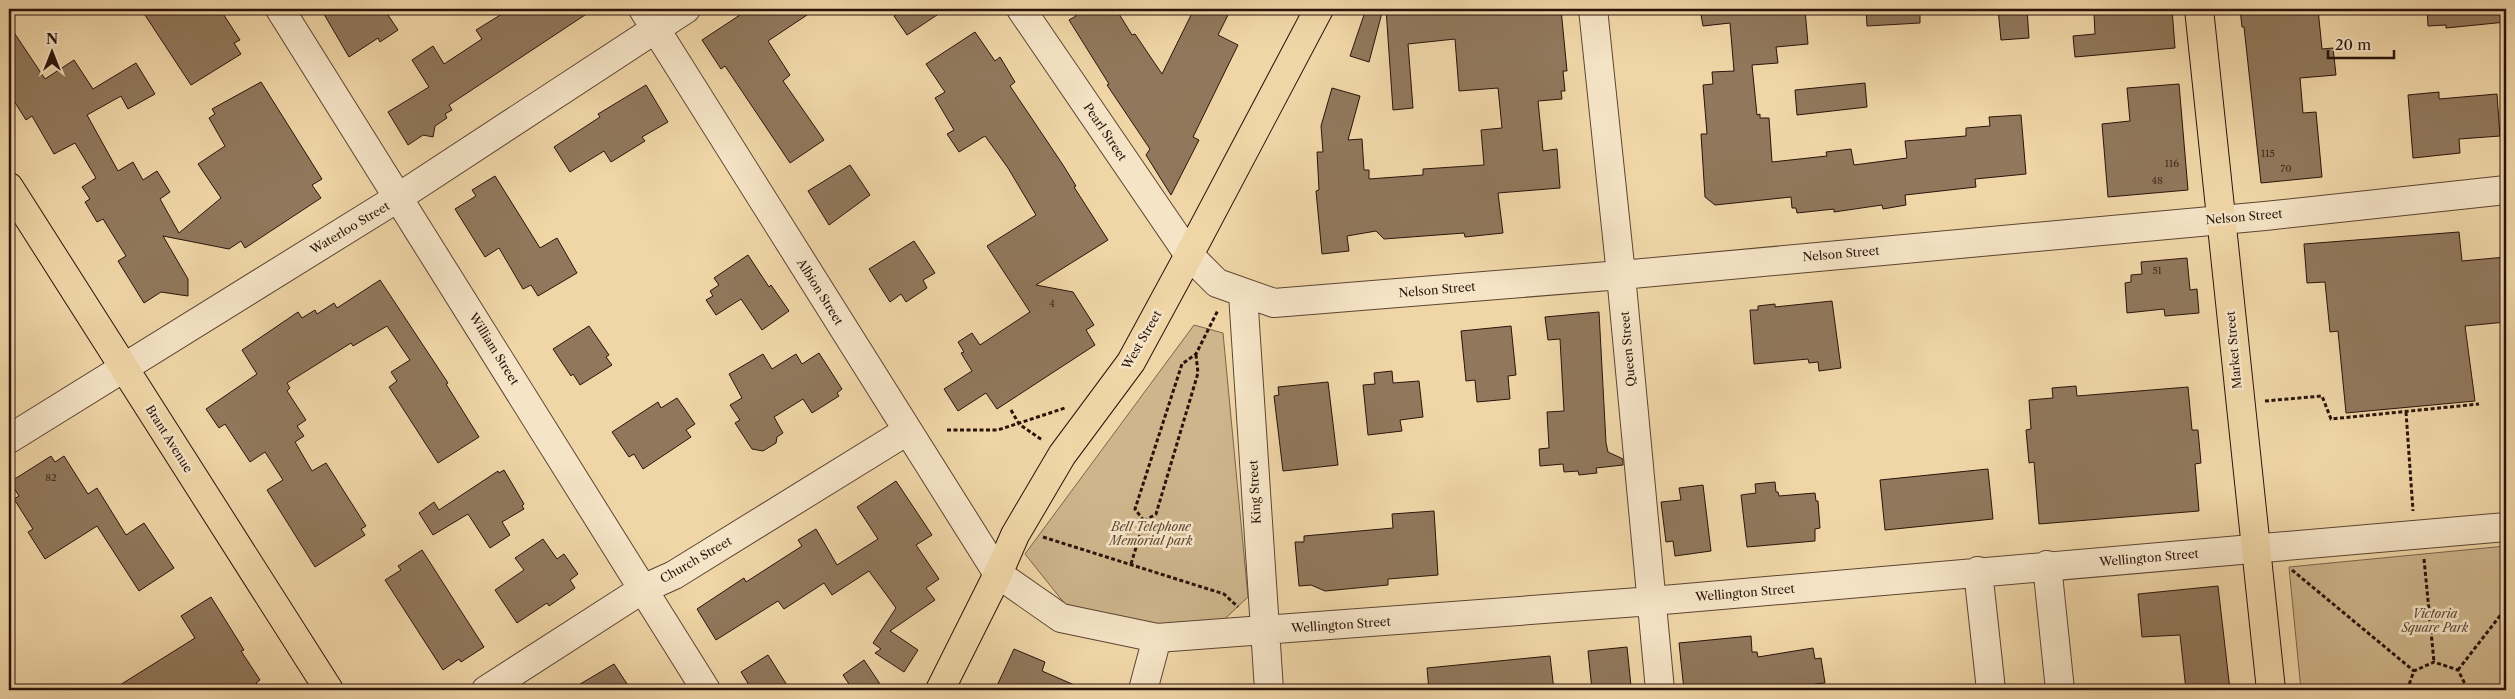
<svg xmlns="http://www.w3.org/2000/svg" width="2515" height="699" font-family="'Libre Caslon Text',serif">
	<style>
		.green { fill: #ceb58c; stroke: #7c644c }
		.building { fill: #91785c; stroke: #2a130b }
		.lines { fill: none; stroke-linecap: round; stroke-linejoin: round }
		.minor-casing { stroke: #5c4432; stroke-width: 30 }
		.major-casing { stroke: #2a130b; stroke-width: 30 }
		.path { stroke: #2a130b; stroke-width: 3; stroke-dasharray: 4 2.5; stroke-linecap: butt }
		.minor { stroke: #f5e4c6; stroke-width: 28 }
		.major { stroke: #f0d6a7; stroke-width: 28 }
		.labels { text-anchor: middle; stroke-width: 5; stroke-linejoin: round; paint-order: stroke }
		.number-label { font-size: 10px; fill: #442c1f }
		.street-label { font-size: 12px; fill: #2a130b; stroke: #f5e4c6 }
		.park-label { font-size: 12px; font-style: italic; fill: #5b4432; stroke: #f5e4c6 }
	</style>
	<rect width="100%" height="100%" fill="#f0d6a7"/>
	<filter id="stains"><feTurbulence type="fractalNoise" baseFrequency=".004" numOctaves="4"/><feColorMatrix values="0 0 0 0 .2 0 0 0 0 .09 0 0 0 0 .02 0 0 0 .5 -.17"/></filter>
	<radialGradient id="worn" r=".72"><stop offset=".6" stop-color="#630" stop-opacity="0"/><stop offset="1" stop-color="#630" stop-opacity=".3"/></radialGradient>
	<!-- green -->
	<path class="green" d="M1194 325 1223 333 1248 597 1215 628H1154L1065 604 1025 554Z
		M2506 546V690H2301L2289 567Z"/>
	<!-- building -->
	<path class="building" d="M141 9H220L240 40 234 43 241 54 191 85Z
		M321 9H384L398 30 380 42 378 38 349 57Z
		M510 9H594L449 105 452 110 445 114 447 118 435 126 433 137 423 135 408 145 388 112 429 87 412 60 433 46 444 64 482 39 476 30Z
		M749 9H816L768 41 790 75 783 81 824 140 790 163 725 66 721 69 702 40Z
		M905 9H946L907 35 894 16Z
		M1071 9H1116L1132 35 1135 34 1162 74 1194 9H1231L1218 35 1238 45 1193 137 1199 140 1171 195 1146 155 1150 149 1107 85 1109 84 1069 20 1076 16Z
		M1366 9H1383L1369 62 1350 56Z
		M1386 9H1561L1567 71H1563L1565 91H1561L1562 99 1538 101 1543 151 1557 149 1560 188 1498 193 1503 233 1465 237 1464 233 1384 239 1376 231 1347 236 1349 251 1322 254 1316 191 1319 190 1317 152H1323L1321 126 1332 88 1360 96 1348 140 1362 139 1364 170H1369V179L1423 175V169L1484 165 1481 130 1502 128 1498 88 1459 91 1455 39 1408 44 1413 108 1393 110Z
		M1700 9H1805L1808 44 1776 47 1778 63 1752 65 1757 115 1760 114V118H1769L1772 162 1827 156 1826 152 1851 149 1854 165 1907 158 1905 141 1966 136V128L1990 126 1989 117 2021 115 2026 174 1975 179 1976 187 1905 195 1906 205 1883 209 1882 205 1834 212V209L1797 213 1796 208H1792L1791 197 1715 205 1705 197 1701 134H1707L1703 85 1713 84 1712 72 1734 71 1730 23 1703 26Z
		M1866 9H1920V23L1867 26Z
		M1998 9H2027L2029 38 2001 40Z
		M2125 9H2172L2175 48 2075 57 2073 36 2095 34 2094 14 2125 11Z
		M2240 9H2318L2322 49 2333 48 2336 75 2300 78 2303 113 2316 112 2322 177 2261 183 2244 27H2242Z
		M2427 9H2506V22L2446 28V25L2428 26Z
		M9 25 45 79 74 60 93 89 136 63 155 94 128 109 121 96 87 115 118 171 133 162 143 180 157 171 170 192 160 199 179 233 221 198 198 164 225 146 209 118 215 114 212 109 261 82 322 179 312 185 321 198 245 248 241 241 229 249 163 236 188 279V296L161 292 144 303 118 261 126 256 103 219 97 222 85 202 90 199 82 187 96 178 75 143 54 154 32 116 26 120 9 93Z
		M975 32 995 61 1000 57 1015 82 1010 86 1063 165 1076 186 1074 187 1108 240 1036 285 1073 292 1094 325 1086 330 1095 345 997 409 986 393 958 411 944 389 972 371 961 353 964 352 958 342 972 333 980 345 1030 312 987 246 1036 215 1008 168 985 136 959 152 947 134 954 130 935 98 945 92 926 64Z
		M1865 83 1867 107 1797 115 1795 90Z
		M2179 84 2188 190 2108 197 2102 124 2130 121 2127 88Z
		M646 85 668 122 642 137 645 141 611 162 604 151 570 172 554 147 600 117 598 114Z
		M2439 92V99L2497 94 2500 136 2459 139 2460 153 2413 158 2408 95Z
		M850 165 870 195 829 225 808 191Z
		M495 176 540 248 557 238 577 273 538 296 531 285 523 289 499 248 485 257 455 209 476 196 472 190Z
		M2459 232 2462 261 2506 257V322L2465 326 2475 401 2346 413 2338 331 2330 332 2325 282 2307 283 2304 244Z
		M914 241 935 273 923 280 927 288 906 302 901 294 890 302 869 269Z
		M748 255 769 287 771 285 789 311 762 330 741 299 716 315 706 300 713 296 710 291 719 285 714 278Z
		M2187 258 2190 290 2197 289 2199 313 2165 316 2164 309 2127 313 2125 283 2131 282V275L2142 274 2141 262Z
		M380 280 448 383 446 384 479 437 438 463 389 387 397 381 391 372 410 360 387 326 353 346 351 343 287 383 290 388 287 391 306 420 297 426 304 436 295 442 312 471 326 463 366 526 361 529 365 535 315 567 267 490 283 480 265 452 250 462 225 424 219 428 206 409 257 374 242 350 298 312 302 318 315 310 317 314 334 303 337 308Z
		M1832 301 1841 368 1819 371 1818 362 1809 363 1808 359 1754 364 1750 310H1758V306L1775 304V307Z
		M1599 312 1606 443 1608 452 1623 459V465L1596 468 1597 473 1579 475 1578 471 1564 472 1563 464 1540 466 1539 449 1549 448 1547 412 1564 411 1560 339 1548 340 1545 317Z
		M589 326 609 355 606 357 612 365 580 385 573 374 571 376 553 349Z
		M1511 326 1516 375 1508 376 1510 399 1477 402 1475 380 1466 381 1461 331Z
		M819 353 842 389 837 393 839 396 812 413 803 399 774 417 783 433 777 437 776 443 763 451 752 449 735 423 740 420 730 405 742 398 729 374 763 354 772 369 796 354 802 364Z
		M1392 371 1393 383 1419 381 1423 417 1400 420 1402 431 1368 435 1363 385 1375 384 1374 373Z
		M1328 382 1338 465 1283 471 1274 396 1279 395 1278 387Z
		M2076 386 2077 396 2188 387 2192 430H2198L2201 463 2195 464 2199 511 2039 524 2034 462 2029 463 2026 430 2031 429 2029 400 2053 398 2052 388Z
		M677 398 695 424 686 430 691 437 643 469 634 454 629 457 612 432 658 402 661 408Z
		M51 456 55 462 64 456 88 494 97 488 126 535 144 523 174 568 139 591 97 526 45 559 28 532 33 529 14 499 19 496 10 482Z
		M1988 469 1993 519 1885 530 1880 480Z
		M504 470 524 504 522 506 524 509 502 522 510 535 490 548 468 514 433 535 419 513 434 502 439 510 498 471 499 473Z
		M896 481 932 535 916 545 939 579 926 588 935 600 890 631 918 650 904 672 875 653 881 649 873 643 896 608 869 571 832 595 824 583 784 609 778 601 716 640 697 609 744 578 746 582 802 546 798 540 816 529 837 565 878 539 857 507Z
		M1775 482 1776 492H1778L1779 496 1815 493 1816 501H1818L1820 528 1815 529V541L1747 547 1741 495 1756 493 1755 484Z
		M1703 485 1711 551 1675 556 1673 541 1666 542 1661 502 1681 500 1679 488Z
		M1434 511 1438 575 1388 579V585L1325 591 1311 585 1299 586 1295 542H1304V536L1393 528 1392 514Z
		M543 539 557 559 564 554 578 574 570 580 575 588 549 606 547 603 517 623 495 590 524 570 515 558Z
		M422 550 484 647 461 662 459 659 443 670 385 580 401 570 398 566Z
		M2218 586 2230 690H2186L2180 635 2142 637 2138 594Z
		M211 597 244 650 241 651 260 680 256 683 261 690H112L195 638 181 616Z
		M1751 636 1752 652H1757L1758 657 1813 648 1815 659 1821 658 1825 683 1815 684 1816 690H1684L1679 643Z
		M1627 647 1631 686 1592 690 1588 651Z
		M1014 649 1045 662 1042 671 1086 690H995Z
		M768 655 790 690H752L741 672Z
		M1550 656 1554 690H1429L1427 668Z
		M864 660 884 690H853L843 675Z
		M614 664 631 690H570Z"/>
	<g class="lines">
		<!-- minor casing -->
		<g class="minor-casing">
			<path id="minor" d="M280 9 706 690
				M643 9 998 574 1061 618 1157 638 1652 601 2506 527
				M1021 9 1189 255 1217 283 1274 303 1621 275 2265 216 2506 190
				M1593 9 1621 275 1660 690
				M1243 294 1269 690
				M9 439 399 197 686 9
				M2047 565 2060 690
				M1978 571 1991 690
				M486 690 643 589 674 575 907 431
				M1143 690 1157 638"/>
		</g>
		<!-- major casing -->
		<g class="major-casing">
			<path id="major" d="M2199 9 2271 690
				M9 187 329 690
				M940 690 998 574 1015 535 1062 455 1131 362 1189 255 1319 9"/>
		</g>
		<!-- path -->
		<path class="path" d="M2265 401 2322 396 2331 419 2479 404
			M1011 410 1019 424 1042 440
			M2406 412 2413 511
			M947 430H998L1065 408
			M1144 521 1156 514 1198 373 1196 355
			M1043 537 1224 594 1238 607
			M2424 559 2434 662
			M1131 564 1144 521 1135 509 1182 364 1196 354 1218 310
			M2292 570 2414 671
			M2458 670 2506 608
			M2407 690 2414 671 2434 662 2458 670 2468 690
			M2468 690 2506 689"/>
		<!-- minor -->
		<use href="#minor" class="minor"/>
		<!-- major -->
		<use href="#major" class="major"/>
	</g>
	<g class="labels">
		<!-- number labels -->
		<g class="number-label">
			<text x="2268" y="157">115</text>
			<text x="2172" y="167">116</text>
			<text x="2286" y="172">70</text>
			<text x="2157" y="184">48</text>
			<text x="2157" y="274">51</text>
			<text x="1052" y="307">4</text>
			<text x="51" y="481">82</text>
		</g>
		<!-- street labels -->
		<g class="street-label">
			<text transform="translate(1105 132) rotate(56)" y="4">Pearl Street</text>
			<text transform="translate(2244 217) rotate(-5)" y="4">Nelson Street</text>
			<text transform="translate(350 228) rotate(-31)" y="4">Waterloo Street</text>
			<text transform="translate(1841 254) rotate(-5)" y="4">Nelson Street</text>
			<text transform="translate(1437 290) rotate(-5)" y="4">Nelson Street</text>
			<text transform="translate(820 292) rotate(58)" y="4">Albion Street</text>
			<text transform="translate(1142 340) rotate(-60)" y="4">West Street</text>
			<text transform="translate(494 349) rotate(58)" y="4">William Street</text>
			<text transform="translate(1628 349) rotate(-95)" y="4">Queen Street</text>
			<text transform="translate(2234 350) rotate(-95)" y="4">Market Street</text>
			<text transform="translate(169 439) rotate(58)" y="4">Brant Avenue</text>
			<text transform="translate(1255 492) rotate(-93)" y="4">King Street</text>
			<text transform="translate(2149 558) rotate(-5)" y="4">Wellington Street</text>
			<text transform="translate(696 560) rotate(-30)" y="4">Church Street</text>
			<text transform="translate(1745 593) rotate(-5)" y="4">Wellington Street</text>
			<text transform="translate(1341 625) rotate(-4)" y="4">Wellington Street</text>
		</g>
		<!-- park labels -->
		<g class="park-label">
			<text x="1151" y="531">Bell Telephone<tspan x="1151" dy="14">Memorial park</tspan></text>
			<text x="2435" y="618">Victoria<tspan x="2435" dy="14">Square Park</tspan></text>
		</g>
	</g>
	<!-- margin -->
	<rect width="2515" height="699" fill="none" stroke="#f0d6a7" stroke-width="30"/>
	<rect x="10" y="10" width="2495" height="679" fill="none" stroke="#2a130b" stroke-width="2.5"/>
	<rect x="15" y="15" width="2485" height="669" fill="none" stroke="#2a130b"/>
	<!-- north arrow -->
	<g transform="translate(52 52)" stroke="#f5e4c6" stroke-width="4" paint-order="stroke">
	<path d="M0-4L9 19L0 12L-9 19Z" fill="#2a130b"/>
	<text y="-8" font-size="14" font-weight="bold" text-anchor="middle" fill="#2a130b">N</text>
	</g>
	<!-- scale -->
	<path d="M2328 50v8h66v-8" fill="none" stroke="#2a130b" stroke-width="2.5"/>
	<text x="2335" y="50" font-size="15" fill="#2a130b" stroke="#f5e4c6" stroke-width="4" paint-order="stroke">20 m</text>
	<rect width="100%" height="100%" filter="url(#stains)"/>
	<rect width="100%" height="100%" fill="url(#worn)"/>
</svg>
